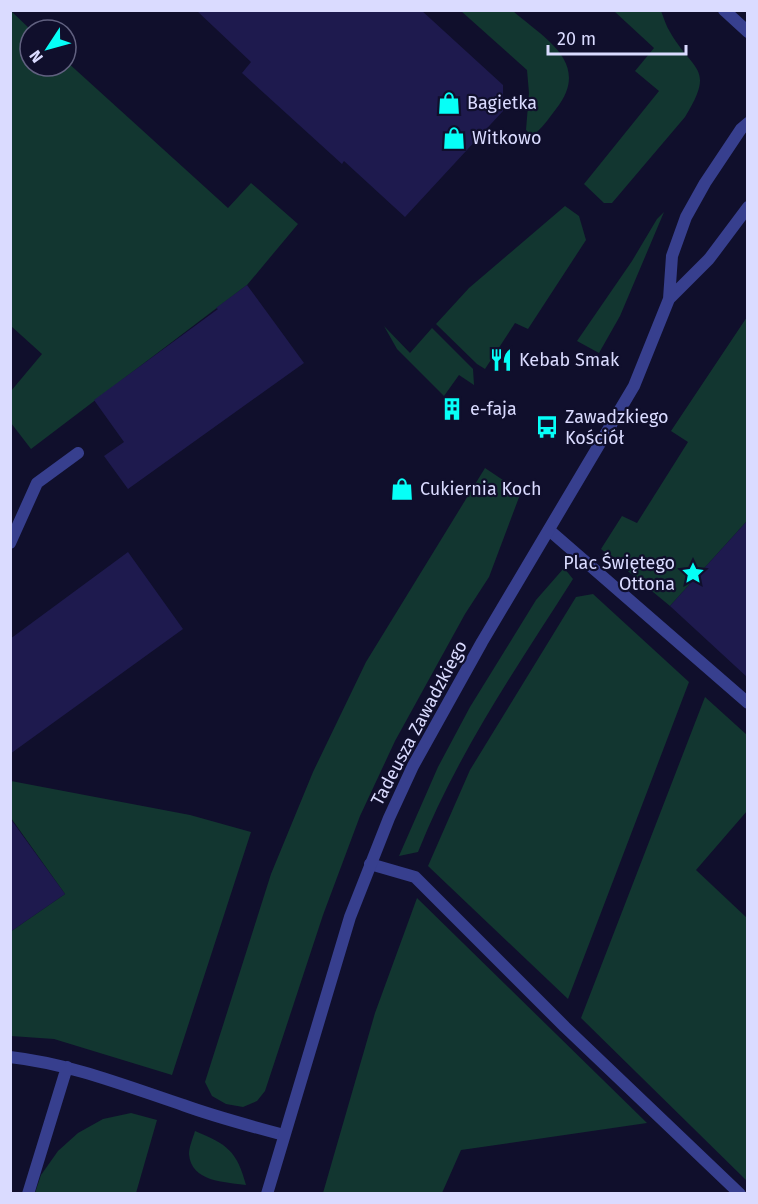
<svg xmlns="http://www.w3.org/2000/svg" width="758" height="1204" font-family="'Fira Sans',sans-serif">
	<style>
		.green { fill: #123630 }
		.building { fill: #1e1a4e }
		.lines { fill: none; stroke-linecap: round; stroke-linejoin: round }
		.service { stroke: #373f8e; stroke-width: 12 }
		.tertiary { stroke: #373f8e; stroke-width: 12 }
		.labels { text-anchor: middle; stroke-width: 4.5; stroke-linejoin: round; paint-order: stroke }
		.poi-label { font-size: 18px; fill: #dadbff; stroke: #100f2c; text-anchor: start }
		.street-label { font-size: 18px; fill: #dadbff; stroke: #100f2c }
	</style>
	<rect width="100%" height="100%" fill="#100f2c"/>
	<!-- green -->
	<path class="green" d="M11 11 31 30 30 66H66V61L228 208 251 183 298 224 247 285 31 449 11 423V391L42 354 11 326Z
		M461 11H513C545 39 592 63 556 109 549 118 542 129 532 136L526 130 529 93 527 70Z
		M614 11H661C664 18 666 26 670 32 693 72 716 67 685 117L612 203H604L584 184 659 91 635 71 654 48Z
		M565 206 579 216 586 240 528 329 515 323 485 369 477 364 436 324 469 288Z
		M664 212 620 316 599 353 577 341 632 261 657 219Z
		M747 317V521L670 606 601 549 622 516 637 523 688 442 671 431Z
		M384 326 410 353 432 328 473 369 474 385 459 375 444 396 397 349Z
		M485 468 521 492 489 577 465 614 395 741 360 816 323 915 265 1091 257 1101 243 1107 226 1104 212 1096 205 1082 271 874 313 772 366 662Z
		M564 568 573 579C517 667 457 754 418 852L399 856 438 767 470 707 536 600Z
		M593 594 689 682 568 999 428 866 470 770 576 597Z
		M705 697 747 735V811L696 870 747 918V1181L581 1018Z
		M11 781 190 815 251 832 172 1075 54 1039 11 1036 10 932 65 894 11 818Z
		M417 898 647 1123 461 1150 442 1193H323L375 1013Z
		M131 1113 157 1120 136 1193H35L41 1175 58 1151 78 1133 103 1119Z
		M195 1131C227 1144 237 1151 246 1185 225 1182 191 1182 189 1154 189 1147 193 1138 195 1131Z"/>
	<!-- building -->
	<path class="building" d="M196 10H421L503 85V111L405 217 344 161 342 164 242 73 251 62Z
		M247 285 304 363 128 489 104 456 124 442 94 400 218 309 216 308Z
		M747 521V677L670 606Z
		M128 552 183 629 10 754V639Z
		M10 818 65 894 10 932Z"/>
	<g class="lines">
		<!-- service -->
		<path class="service" d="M549 530 748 703
			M10 543 37 483 78 453
			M370 864 415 877 565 1027 740 1194
			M10 1057C71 1064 126 1086 183 1105 216 1117 250 1126 284 1135
			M28 1194 67 1067"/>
		<!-- tertiary -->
		<path class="tertiary" d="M724 10 748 32
			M669 299 709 259 748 207
			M267 1194 350 917 389 818 413 766 482 642 634 386 669 299 672 256 686 217 705 183 741 129 748 123"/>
	</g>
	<!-- icons -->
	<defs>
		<g id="shop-bare" transform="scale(1.8)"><path d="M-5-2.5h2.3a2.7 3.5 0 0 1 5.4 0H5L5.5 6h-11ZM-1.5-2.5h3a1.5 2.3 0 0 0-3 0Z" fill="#06fff7" stroke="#100f2c" stroke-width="2.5" paint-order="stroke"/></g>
		<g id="restaurant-bare" transform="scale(1.8)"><path d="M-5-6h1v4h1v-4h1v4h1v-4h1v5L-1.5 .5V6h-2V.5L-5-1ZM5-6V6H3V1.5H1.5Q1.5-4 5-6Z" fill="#06fff7" stroke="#100f2c" stroke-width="2.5" paint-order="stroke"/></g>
		<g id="building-bare" transform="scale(1.8)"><path d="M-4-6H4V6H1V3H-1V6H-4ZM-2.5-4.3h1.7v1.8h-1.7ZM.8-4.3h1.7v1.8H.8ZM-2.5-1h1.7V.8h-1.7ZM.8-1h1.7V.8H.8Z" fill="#06fff7" stroke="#100f2c" stroke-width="2.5" paint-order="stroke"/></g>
		<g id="bus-bare" transform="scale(1.8)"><path d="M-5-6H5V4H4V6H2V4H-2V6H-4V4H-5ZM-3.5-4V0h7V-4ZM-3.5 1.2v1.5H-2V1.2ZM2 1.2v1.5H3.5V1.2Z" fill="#06fff7" stroke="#100f2c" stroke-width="2.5" paint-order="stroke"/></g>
		<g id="sight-bare" transform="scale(1.8)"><path d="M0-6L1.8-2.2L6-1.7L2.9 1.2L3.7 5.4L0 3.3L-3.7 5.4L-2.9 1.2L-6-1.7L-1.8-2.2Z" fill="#06fff7" stroke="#100f2c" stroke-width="2.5" paint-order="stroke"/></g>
	</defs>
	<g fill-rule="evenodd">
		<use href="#shop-bare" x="449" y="103"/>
		<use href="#shop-bare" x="454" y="138"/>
		<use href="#restaurant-bare" x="501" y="360"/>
		<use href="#building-bare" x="452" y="409"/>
		<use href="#bus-bare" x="547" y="427"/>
		<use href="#shop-bare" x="402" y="489"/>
		<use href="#sight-bare" x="693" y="573"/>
	</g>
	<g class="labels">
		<!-- poi labels -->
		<g class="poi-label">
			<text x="467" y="109">Bagietka</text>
			<text x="472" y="144">Witkowo</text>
			<text x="519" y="366">Kebab Smak</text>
			<text x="470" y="415">e-faja</text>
			<text x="565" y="423">Zawadzkiego<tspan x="565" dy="21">Kościół</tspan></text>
			<text x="420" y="495">Cukiernia Koch</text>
			<text x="675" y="569" text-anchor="end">Plac Świętego<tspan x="675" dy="21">Ottona</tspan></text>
		</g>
		<!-- street labels -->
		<g class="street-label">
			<text transform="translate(419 723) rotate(-62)" y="6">Tadeusza Zawadzkiego</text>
		</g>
	</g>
	<!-- border -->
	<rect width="758" height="1204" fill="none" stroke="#dadbff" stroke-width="24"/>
	<!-- north arrow -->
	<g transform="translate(48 48) rotate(234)"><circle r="28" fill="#100f2c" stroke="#616180" stroke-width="1.5"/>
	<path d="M0-4.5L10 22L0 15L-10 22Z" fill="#06fff7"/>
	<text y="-9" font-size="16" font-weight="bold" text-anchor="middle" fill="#dadbff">N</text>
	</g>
	<!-- scale -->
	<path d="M548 45v9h138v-9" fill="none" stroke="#dadbff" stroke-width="3"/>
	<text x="557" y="45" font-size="18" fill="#dadbff" stroke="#100f2c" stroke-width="4.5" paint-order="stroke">20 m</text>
</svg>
